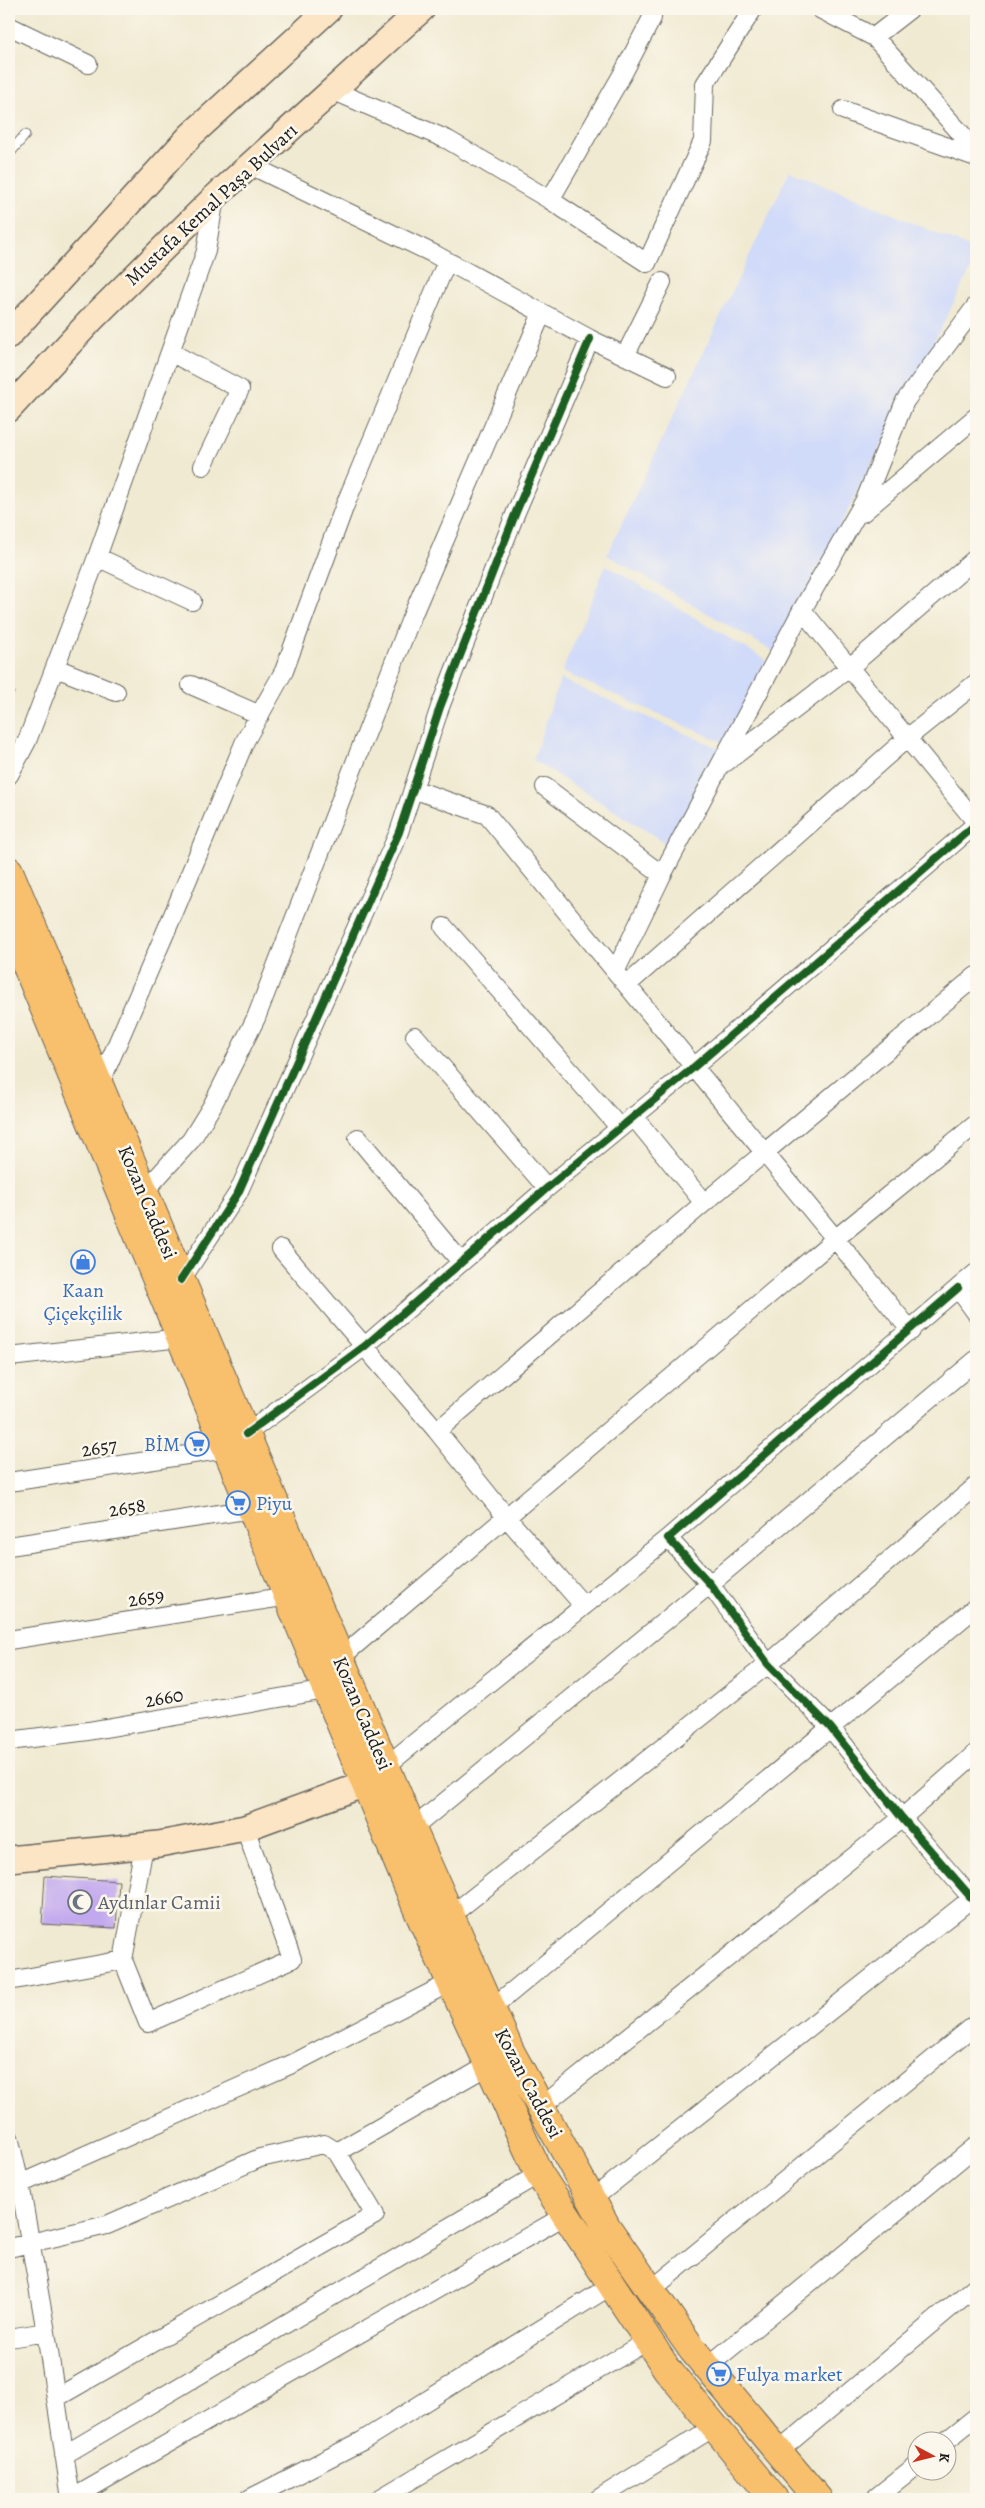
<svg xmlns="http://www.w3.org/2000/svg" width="985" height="2508" font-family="Alegreya,serif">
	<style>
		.built { fill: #d0daf9 }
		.building { fill: #c2a8ee }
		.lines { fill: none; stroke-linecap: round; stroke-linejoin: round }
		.lane-casing { stroke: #66645c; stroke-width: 11 }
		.street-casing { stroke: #66645c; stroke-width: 20 }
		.secondary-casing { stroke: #66645c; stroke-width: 28 }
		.highway-casing { stroke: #66645c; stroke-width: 30 }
		.lane { stroke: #fff; stroke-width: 9 }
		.street { stroke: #fff; stroke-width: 18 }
		.secondary { stroke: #fce5c4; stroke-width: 25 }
		.highway { stroke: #f8bf6c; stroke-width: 28 }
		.cycleway-casing { stroke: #fbf7ec; stroke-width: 11 }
		.cycleway { stroke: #1b5e20; stroke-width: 8 }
		.labels { text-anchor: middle; stroke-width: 5; stroke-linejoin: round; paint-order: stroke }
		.street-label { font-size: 20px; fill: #1c1c1c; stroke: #fbf7ec }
		.shop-label { font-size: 20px; fill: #366cbe; stroke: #fbf7ec; text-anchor: start }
		.worship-label { font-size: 20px; fill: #5b616d; stroke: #fbf7ec; text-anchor: start }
	</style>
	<rect width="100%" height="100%" fill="#fbf7ec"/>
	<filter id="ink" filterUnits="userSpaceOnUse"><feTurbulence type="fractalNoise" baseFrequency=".02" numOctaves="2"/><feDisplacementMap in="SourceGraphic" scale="10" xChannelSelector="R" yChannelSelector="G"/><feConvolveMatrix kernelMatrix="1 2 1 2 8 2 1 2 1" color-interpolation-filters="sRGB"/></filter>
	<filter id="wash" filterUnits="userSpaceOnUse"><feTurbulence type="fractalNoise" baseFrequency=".0096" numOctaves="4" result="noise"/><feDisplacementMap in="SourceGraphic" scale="20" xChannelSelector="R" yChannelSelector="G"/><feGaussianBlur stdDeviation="1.12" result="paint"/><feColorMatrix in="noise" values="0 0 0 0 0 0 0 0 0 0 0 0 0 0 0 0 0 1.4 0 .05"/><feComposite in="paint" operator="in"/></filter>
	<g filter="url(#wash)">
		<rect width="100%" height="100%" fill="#f0ead2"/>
		<!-- built -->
		<path class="built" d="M790 170 976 250V259L776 653 607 555Z
			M606 565 766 660 727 744 562 672Z
			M560 679 723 750 670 846 533 760Z"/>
		<g id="blocks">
			<!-- building -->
			<path class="building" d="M9 664 14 693H9Z
				M45 1876 119 1881 116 1928 42 1924Z"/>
		</g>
	</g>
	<g filter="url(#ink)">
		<use href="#blocks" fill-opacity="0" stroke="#66645c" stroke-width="1"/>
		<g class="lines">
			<!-- lane casing -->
			<g class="lane-casing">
				<path id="lane" d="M9 154 25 135"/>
			</g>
			<!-- street casing -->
			<g class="street-casing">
				<path id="street" d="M820 9 874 37 910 9
					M9 26 88 64
					M874 37 976 150
					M332 90 448 140 550 200 647 263 703 141 705 84 753 9
					M843 110 976 157
					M252 166 434 254 590 339 667 376
					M550 200 622 75 652 18V9
					M170 352 240 389 203 466
					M625 356 662 282
					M862 513 976 417
					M97 557 192 601
					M802 610 976 822
					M56 668 116 692
					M191 685 260 715
					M726 762 850 667 976 558
					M9 775 27 741 97 557 206 251 215 197
					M545 787 662 875
					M413 789 487 815 911 1331
					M444 927 619 1127
					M616 970 662 875 802 610 865 500 905 401 976 306
					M628 984 906 739 976 683
					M415 1036 547 1188
					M99 1086 175 910 245 741 284 671 345 505 447 261
					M633 1116 704 1203
					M358 1138 461 1262
					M143 1193 191 1140 212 1106 256 1018 410 621 542 313
					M281 1249 437 1431 507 1518 584 1606
					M976 1273 958 1288 976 1313
					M181 1280 238 1193 399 832 440 707 516 512 590 339
					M958 1288 668 1538 710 1584 768 1664 830 1727 902 1818 976 1903
					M9 1357 181 1338
					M437 1431 704 1203 976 976
					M246 1434 365 1346 547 1188 694 1067 976 824
					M9 1482 226 1449
					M9 1546 252 1509
					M9 1640 289 1596
					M340 1658 835 1239 976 1124
					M9 1741 88 1731 326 1690
					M386 1766 668 1538
					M412 1829 710 1584 976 1360
					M450 1916 768 1664 976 1486
					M123 1960 148 2023 292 1959 245 1828
					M9 1981 123 1960 144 1846
					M491 2009 976 1607
					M541 2107 902 1818 976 1753
					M9 2137 20 2184 46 2332 71 2499
					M337 2152 489 2065
					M20 2184 294 2063 451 1982
					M591 2200 976 1895
					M9 2248 107 2225 260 2158 324 2144 337 2152 375 2215 56 2398
					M651 2290 976 2024
					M9 2338 46 2332
					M707 2367 976 2146
					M947 2440 976 2417
					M778 2452 976 2286
					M64 2455 539 2174
					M71 2499 566 2215
					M249 2499 362 2441 612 2285
					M379 2499 649 2340
					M598 2499 714 2427
					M874 2499 918 2464"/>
			</g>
			<!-- secondary casing -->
			<g class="secondary-casing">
				<path id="secondary" d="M9 335 191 135 329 9
					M9 409 93 318 215 197 422 9
					M9 1859 159 1844 245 1828 365 1784"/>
			</g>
			<!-- highway casing -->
			<g class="highway-casing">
				<path id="highway" d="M9 871 412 1829 510 2051 606 2226 692 2349 818 2499
					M9 923 419 1913 539 2174 667 2369 774 2499"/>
			</g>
			<!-- lane -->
			<use href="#lane" class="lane"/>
			<!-- street -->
			<use href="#street" class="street"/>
			<!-- secondary -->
			<use href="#secondary" class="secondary"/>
			<!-- highway -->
			<use href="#highway" class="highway"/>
			<!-- cycleway casing -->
			<g class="cycleway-casing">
				<path id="cycleway" d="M181 1280 238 1193 399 832 440 707 516 512 590 339
					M958 1288 668 1538 710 1584 768 1664 830 1727 902 1818 976 1903
					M246 1434 365 1346 547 1188 694 1067 976 824"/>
			</g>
			<!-- cycleway -->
			<use href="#cycleway" class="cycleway"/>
		</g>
	</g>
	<!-- icons -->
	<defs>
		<g id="shop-ring" transform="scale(1.25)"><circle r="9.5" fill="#fbf7ec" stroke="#3f7fe0" stroke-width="1.5"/><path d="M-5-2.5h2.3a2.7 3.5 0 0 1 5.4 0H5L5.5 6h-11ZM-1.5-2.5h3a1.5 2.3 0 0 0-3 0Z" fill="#3f7fe0"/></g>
		<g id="supermarket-ring" transform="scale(1.25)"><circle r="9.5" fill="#fbf7ec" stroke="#3f7fe0" stroke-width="1.5"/><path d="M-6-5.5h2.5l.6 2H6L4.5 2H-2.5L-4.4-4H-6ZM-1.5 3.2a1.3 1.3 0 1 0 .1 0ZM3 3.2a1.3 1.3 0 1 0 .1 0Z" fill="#3f7fe0"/></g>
		<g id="mosque-ring" transform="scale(1.25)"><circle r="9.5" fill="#fbf7ec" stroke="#6b7280" stroke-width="1.5"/><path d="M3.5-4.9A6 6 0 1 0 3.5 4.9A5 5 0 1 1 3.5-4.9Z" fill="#6b7280"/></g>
	</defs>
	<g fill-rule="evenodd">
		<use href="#shop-ring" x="83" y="1262"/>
		<use href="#supermarket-ring" x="197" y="1444"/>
		<use href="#supermarket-ring" x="238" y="1503"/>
		<use href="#mosque-ring" x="80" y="1902"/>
		<use href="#supermarket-ring" x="719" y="2374"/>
	</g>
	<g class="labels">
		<!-- street labels -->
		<g class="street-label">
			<text transform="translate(211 204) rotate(-43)" y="7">Mustafa Kemal Paşa Bulvarı</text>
			<text transform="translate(148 1202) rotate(67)" y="7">Kozan Caddesi</text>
			<text transform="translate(99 1447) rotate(-9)" y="7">2657</text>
			<text transform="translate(127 1507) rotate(-9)" y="7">2658</text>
			<text transform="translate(146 1597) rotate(-9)" y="7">2659</text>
			<text transform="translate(164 1697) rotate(-10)" y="7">2660</text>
			<text transform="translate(363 1713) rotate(67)" y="7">Kozan Caddesi</text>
			<text transform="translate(529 2083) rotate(62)" y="7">Kozan Caddesi</text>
		</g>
		<!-- shop labels -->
		<g class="shop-label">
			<text x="83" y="1297" text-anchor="middle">Kaan<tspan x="83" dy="23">Çiçekçilik</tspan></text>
			<text x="180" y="1451" text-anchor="end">BİM</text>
			<text x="256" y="1510">Piyu</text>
			<text x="736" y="2381">Fulya market</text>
		</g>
		<!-- worship labels -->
		<g class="worship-label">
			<text x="98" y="1909">Aydınlar Camii</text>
		</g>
	</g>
	<!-- margin -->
	<rect width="985" height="2508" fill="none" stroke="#fbf7ec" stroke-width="30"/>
	<!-- north arrow -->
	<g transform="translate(932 2456) rotate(97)"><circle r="24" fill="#fbf7ec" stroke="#a29f99"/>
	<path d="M0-4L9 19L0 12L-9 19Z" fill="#c8321e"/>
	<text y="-8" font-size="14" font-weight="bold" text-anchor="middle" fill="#1c1c1c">K</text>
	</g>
</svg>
